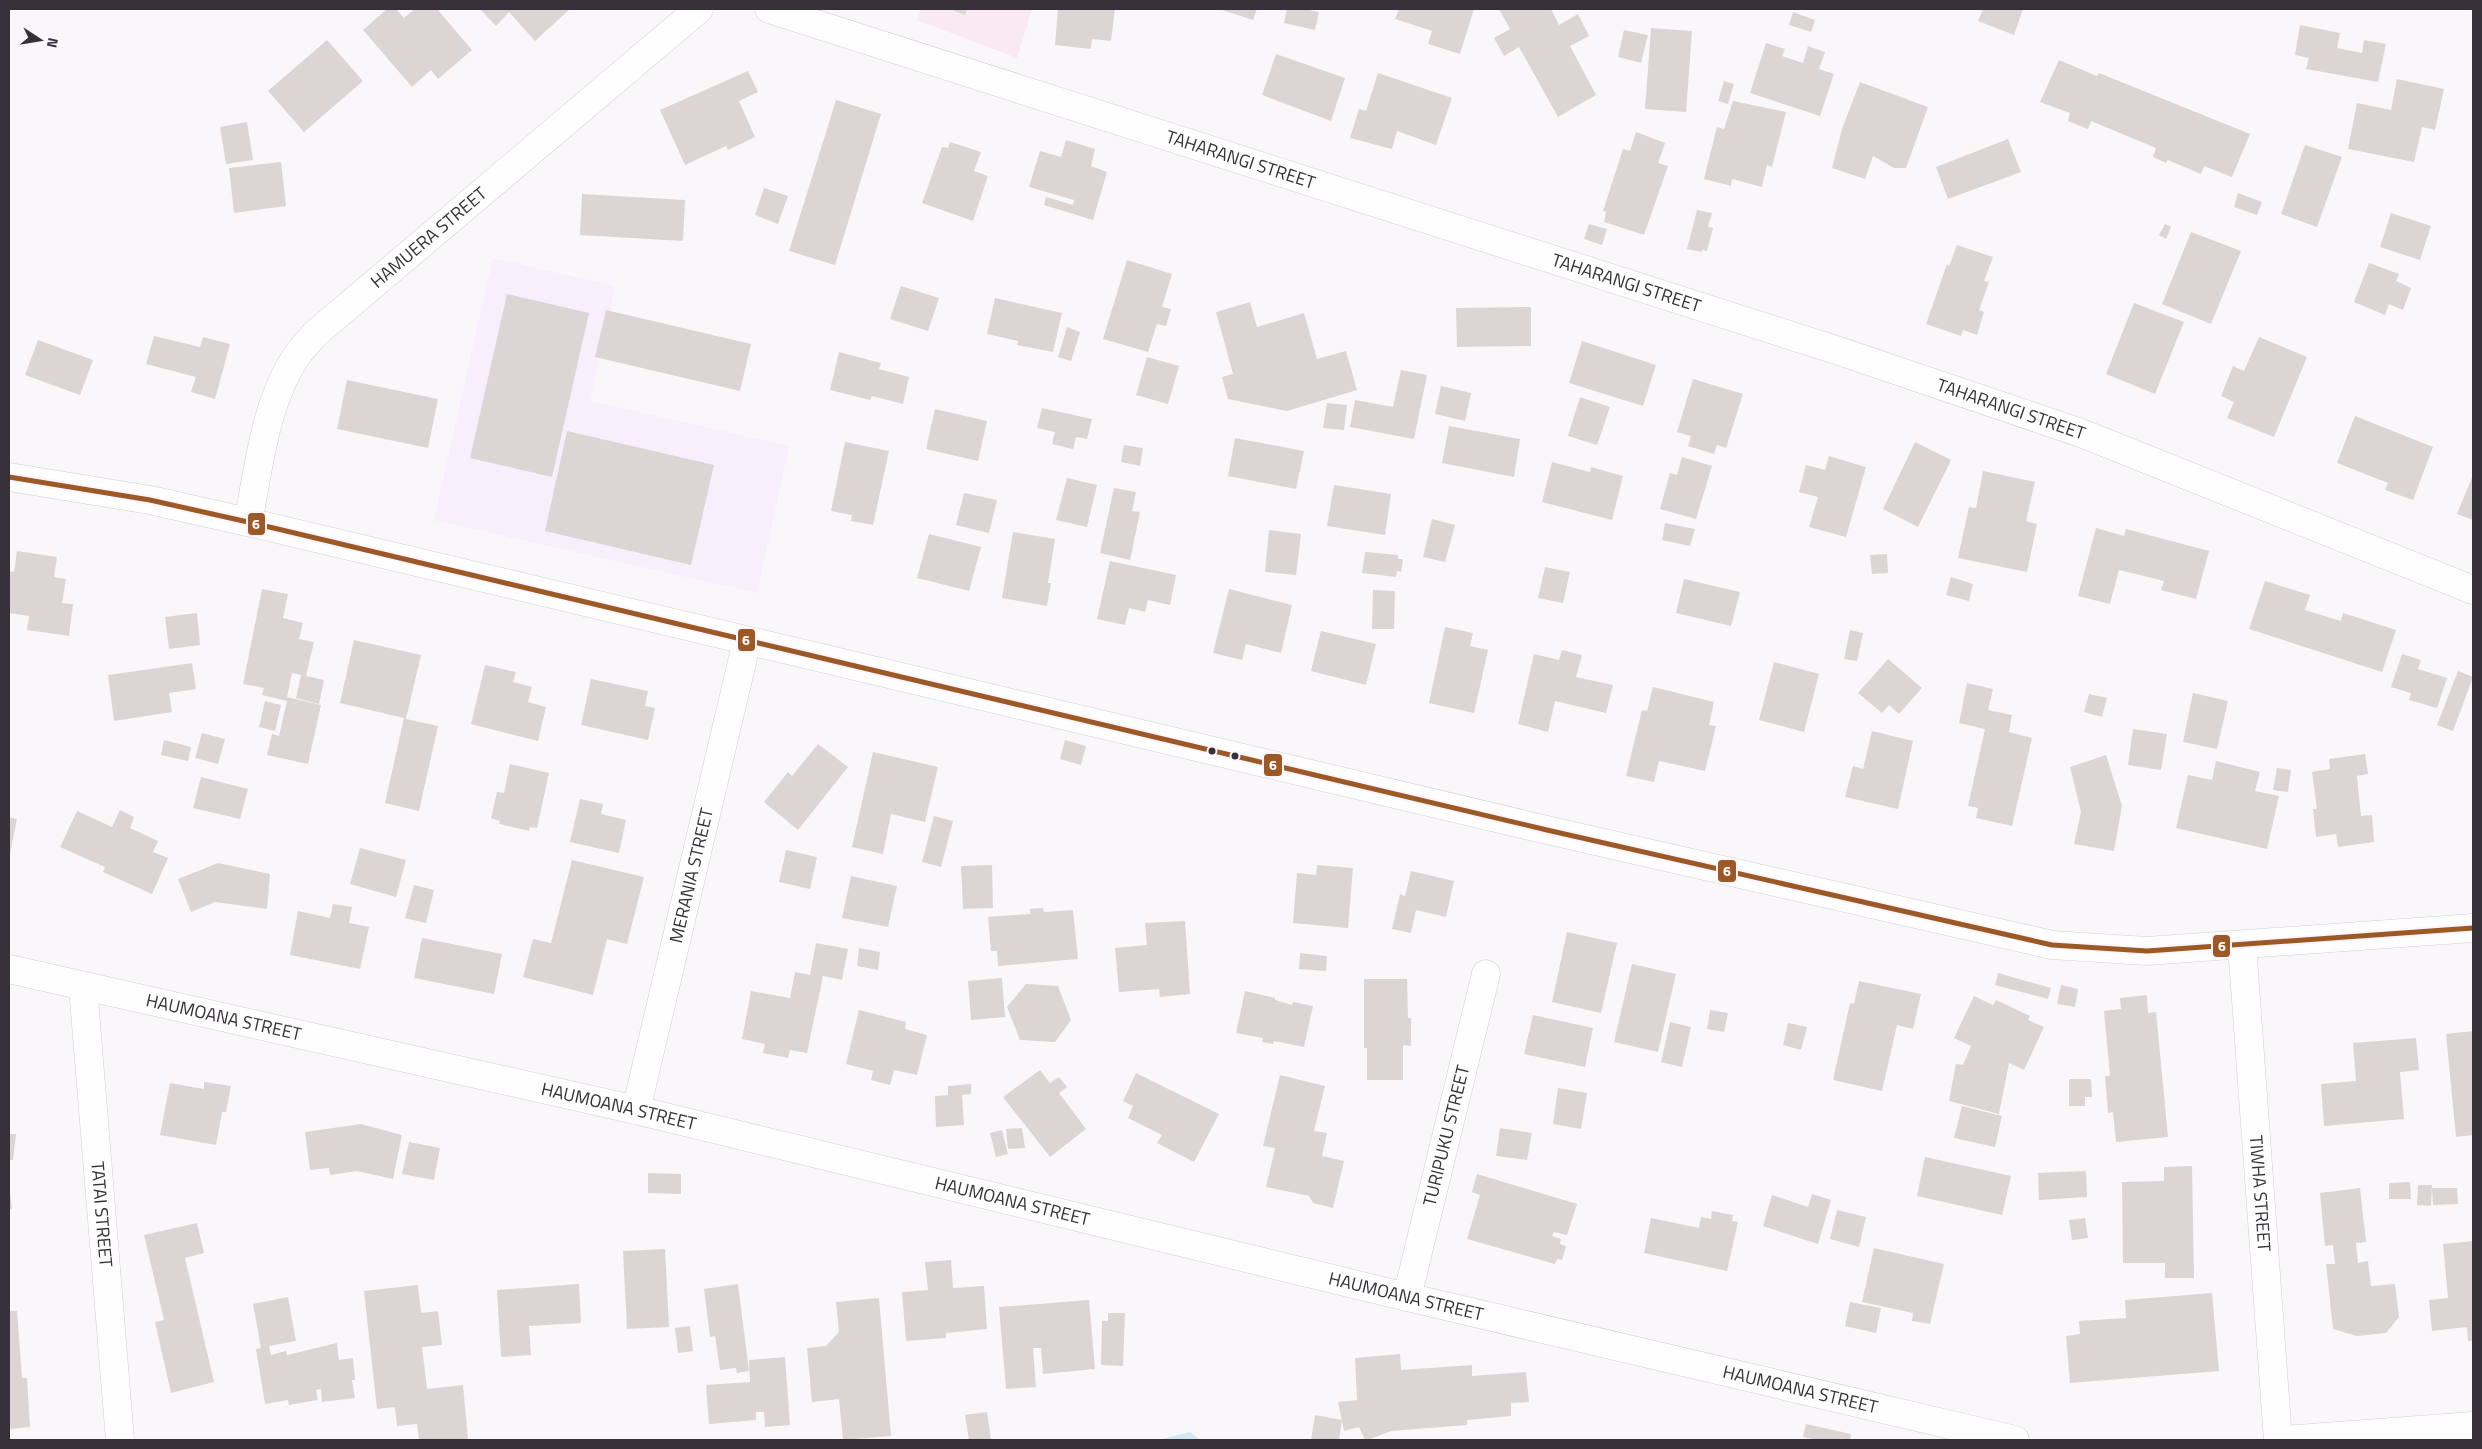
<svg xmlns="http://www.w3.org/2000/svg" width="2482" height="1449" font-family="'Titillium Web',sans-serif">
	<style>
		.built { fill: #f8eefc }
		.education { fill: #f8eaf0 }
		.water { fill: #d1e9f3 }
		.building { fill: #dcd5d3 }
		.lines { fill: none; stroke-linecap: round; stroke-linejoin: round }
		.minor-casing { stroke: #d1cdd2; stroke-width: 29 }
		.minor { stroke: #fefefe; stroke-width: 28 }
		.bus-1-casing { stroke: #fbf5fd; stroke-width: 9 }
		.bus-1 { stroke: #9c5926; stroke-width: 5 }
		.bus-dot { fill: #363038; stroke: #fbf5fd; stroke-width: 2 }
		.labels { text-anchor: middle; stroke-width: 4.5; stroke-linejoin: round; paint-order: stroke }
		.street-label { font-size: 18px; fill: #363038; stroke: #fbf5fd }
		.line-badge { stroke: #fbf5fd; stroke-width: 2 }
		.badge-label { font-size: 14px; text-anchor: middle; font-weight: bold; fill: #fff }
	</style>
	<rect width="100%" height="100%" fill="#faf7fb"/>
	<!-- built -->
	<path class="built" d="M493 258 615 286 590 401 789 446 757 593 434 520Z"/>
	<!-- education -->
	<path class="education" d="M921 9H1032L1017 58 917 20Z"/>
	<!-- water -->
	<path class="water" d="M1190 1432 1200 1440H1159Z"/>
	<!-- building -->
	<path class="building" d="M387 9H396L404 18 415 9H437L472 50 438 79 431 70 412 87 363 30Z
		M480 9H570L535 41 509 12 496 26Z
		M950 9H967L965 15Z
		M1058 9H1115L1111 41 1092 39 1091 49 1055 45Z
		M1219 9H1257L1253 20Z
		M1287 9H1304L1319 12 1315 30 1284 23Z
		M1399 9H1474L1460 54 1428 44 1432 31 1395 19Z
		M1499 9H1551L1559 25 1578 14 1589 36 1570 46 1596 95 1558 117 1519 47 1504 56 1494 38 1510 29Z
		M1983 9H2023L2014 35 1978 21Z
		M1793 12 1815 20 1811 32 1789 25Z
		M2300 25 2340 33 2337 48 2362 53 2364 40 2386 44 2378 82 2306 69 2309 58 2295 55Z
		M1651 28 1692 31 1686 112 1645 109Z
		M1624 30 1648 35 1641 63 1618 57Z
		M327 40 363 81 304 132 268 91Z
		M1766 43 1785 49 1782 56 1803 63 1808 46 1825 52 1819 69 1834 74 1820 116 1750 93Z
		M1276 54 1345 78 1331 121 1262 95Z
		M2059 60 2097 76 2099 73 2250 134 2232 177 2204 166 2201 174 2168 160 2166 163 2153 157 2156 148 2091 121 2088 129 2068 121 2070 113 2040 102Z
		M748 71 758 92 739 101 755 137 728 150 726 146 685 165 660 110Z
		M1378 73 1452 98 1436 145 1397 131 1392 149 1350 138 1359 109 1366 111Z
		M2397 79 2444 89 2435 130 2422 127 2414 162 2348 149 2357 103 2391 110Z
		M1724 81 1734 84 1728 104 1718 101Z
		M1860 82 1928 107 1906 168H1894L1873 156 1865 179 1832 168 1842 129Z
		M836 100 881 114 835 265 789 251Z
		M1733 101 1786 112 1772 167 1767 165 1762 187 1732 179 1731 186 1704 179 1717 127 1724 129Z
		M247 122 253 160 226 164 220 127Z
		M1636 132 1665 143 1658 163 1668 166 1644 235 1604 222 1606 212 1603 211 1623 149 1630 151Z
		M2008 139 2021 172 1948 199 1936 167Z
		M1066 140 1095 149 1091 166 1107 172 1093 220 1044 205 1046 197 1073 205 1074 200 1029 187 1040 151 1061 157Z
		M950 142 981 152 974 171 988 176 973 221 922 203 942 147 948 148Z
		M2305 145 2342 157 2317 227 2281 214Z
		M281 162 286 206 234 213 229 168Z
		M764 188 788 196 778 224 755 215Z
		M2238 193 2262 202 2257 215 2234 207Z
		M582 194 685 200 683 241 580 235Z
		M1697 210 1712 213 1708 227 1713 228 1707 251 1702 250V252L1687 249Z
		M2391 213 2431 226 2420 260 2380 247Z
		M1589 224 1607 229 1602 245 1584 239Z
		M2165 224 2171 227 2166 239 2159 235Z
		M2191 232 2241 251 2211 324 2162 304Z
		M1957 245 1993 257 1984 281 1989 282 1979 310 1984 312 1977 335 1963 330 1961 336 1926 324 1947 264 1949 266Z
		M1127 260 1172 274 1162 307 1171 309 1166 326 1157 324 1148 352 1103 339Z
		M2369 263 2399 274 2396 281 2411 288 2403 310 2389 304 2385 315 2354 302Z
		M901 286 939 298 928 331 890 319Z
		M507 294 589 313 552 477 470 458Z
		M995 298 1062 313 1053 352 1017 345 1018 341 987 334Z
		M1250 302 1257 327 1304 313 1317 359 1346 351 1357 390 1287 411 1228 399 1222 377 1233 374 1216 312Z
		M2134 303 2184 322 2155 394 2106 374Z
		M1531 307V346L1457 347 1456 308Z
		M606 310 751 344 740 391 595 357Z
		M1067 327 1080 332 1071 361 1058 357Z
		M154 336 200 347 203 337 230 344 215 399 191 392 196 377 146 364Z
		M2259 337 2307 357 2274 437 2227 418 2234 402 2221 396 2233 366 2244 371Z
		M38 340 93 360 80 395 25 375Z
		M1582 341 1656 365 1643 406 1569 383Z
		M839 352 881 363 879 369 909 377 903 404 872 396 870 400 830 390Z
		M1147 357 1179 366 1168 404 1136 395Z
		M1401 370 1427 375 1414 439 1350 427 1355 400 1393 407Z
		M1693 379 1743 394 1726 448 1717 445 1714 454 1688 446 1691 436 1677 432Z
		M347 380 438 399 428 448 337 429Z
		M1441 386 1471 393 1465 421 1435 414Z
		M1580 397 1610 407 1597 445 1568 436Z
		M1327 403 1347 405 1344 430 1323 428Z
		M1042 408 1092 419 1087 439 1076 437 1073 449 1052 444 1055 432 1037 428Z
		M935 409 987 421 978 461 926 449Z
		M2355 416 2433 447 2413 500 2385 490 2388 483 2337 463Z
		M1449 426 1520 439 1514 477 1442 463Z
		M567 431 714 465 691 565 545 531Z
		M1235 438 1304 451 1296 489 1228 476Z
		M845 442 889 451 873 525 851 521 852 515 831 511Z
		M1915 442 1951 460 1918 527 1883 509Z
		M1124 445 1143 448 1140 466 1121 462Z
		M1829 456 1866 467 1846 537 1809 527 1818 497 1799 492 1806 465 1825 470Z
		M1682 457 1712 466 1696 519 1660 509 1670 473 1677 475Z
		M1552 462 1590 472 1591 467 1623 476 1612 520 1542 502Z
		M1983 471 2035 482 2026 521 2037 524 2027 572 1958 558 1969 507 1976 508Z
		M2473 475V520L2457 514Z
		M1067 478 1097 485 1087 527 1056 520Z
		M1334 485 1391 494 1385 535 1327 526Z
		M1114 488 1136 492 1132 511 1140 512 1130 560 1100 553Z
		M964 493 997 500 989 533 956 525Z
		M1432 519 1455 525 1445 562 1423 557Z
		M1665 523 1695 529 1690 546 1662 540Z
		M2096 528 2124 536 2126 529 2209 551 2196 599 2161 590 2164 581 2119 570 2110 604 2078 596Z
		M1269 530 1301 534 1296 575 1265 572Z
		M1013 532 1055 539 1048 583H1051L1047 606 1002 598Z
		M929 534 981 547 969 591 917 578Z
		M17 551 57 557 54 577 66 579 62 603 73 604 69 636 27 630 29 616 9 613V571L14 572Z
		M1365 552 1398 555V559H1403L1401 572 1397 571 1396 577 1362 573Z
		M1887 554 1888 573 1872 574 1870 555Z
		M1110 561 1176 575 1170 605 1148 600 1145 612 1129 608 1125 625 1097 619Z
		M1545 567 1570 572 1563 603 1538 598Z
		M1951 577 1973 584 1969 601 1946 595Z
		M1684 579 1740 592 1731 626 1676 613Z
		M2265 581 2310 595 2305 610 2341 621 2343 613 2396 630 2382 672 2249 629Z
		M262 589 288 594 283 618 303 623 299 639 314 642 306 676 324 680 319 704 296 698 301 675 292 673 287 697 321 705 308 764 267 755 272 734 279 736 287 701 262 695 264 688 243 684Z
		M1229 589 1292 605 1281 653 1246 644 1242 660 1213 653Z
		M1373 590 1395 591 1394 629H1372Z
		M197 613 200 645 169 649 165 617Z
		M1445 627 1473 633 1470 646 1488 650 1474 713 1429 703Z
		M1850 630 1863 633 1857 661 1844 659Z
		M1321 631 1376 644 1366 685 1311 671Z
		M354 640 421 655 406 719 438 726 419 811 385 803 404 718 340 703Z
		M1562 650 1582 655 1576 677 1613 685 1606 713 1555 701 1548 732 1518 724 1534 654 1559 660Z
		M2402 654 2421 660 2418 669 2447 678 2437 708 2409 700 2411 693 2391 687Z
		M1888 659 1922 688 1899 714 1889 705 1882 713 1858 693Z
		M1774 662 1819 674 1804 732 1759 720Z
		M192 663 196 689 169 693 172 712 114 721 108 675Z
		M485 665 516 672 513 682 532 687 528 702 546 707 538 741 471 724Z
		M2458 671 2473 677 2453 731 2437 725Z
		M591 679 648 691 645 706 655 708 648 740 581 725Z
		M1967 683 1993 689 1988 710 2012 715 2009 732 2032 738 2012 826 1976 818 1978 808 1968 806 1985 729 1959 723Z
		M1653 687 1714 702 1709 725 1716 726 1705 771 1659 761 1654 782 1626 776 1642 710 1647 711Z
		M2193 693 2228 701 2217 749 2183 742Z
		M2089 694 2107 698 2102 717 2084 712Z
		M265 701 281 705 275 731 259 727Z
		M2133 729 2167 734 2161 770 2128 765Z
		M1872 731 1913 741 1898 809 1845 797 1853 766 1863 769Z
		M202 733 225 739 218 764 195 758Z
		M164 740 191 747 188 761 161 755Z
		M1065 740 1086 746 1081 765 1060 759Z
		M818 744 848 767 798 830 764 802 788 772 792 776Z
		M873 752 938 767 925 822 891 814 883 854 852 847Z
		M2365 754 2368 774 2357 776 2361 816 2372 815 2374 842 2338 847 2336 834 2316 837 2313 809H2317L2312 772 2330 769 2329 759Z
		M2106 755 2122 806 2114 851 2074 844 2081 812 2070 767Z
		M2216 761 2260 772 2255 791 2279 796 2267 849 2176 828 2188 775 2212 780Z
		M510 764 549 773 537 828 530 827 529 831 499 824 500 821 491 818 497 792 504 793Z
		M2277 768 2291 770 2288 792 2273 790Z
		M201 777 248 789 240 819 193 808Z
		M580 799 603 804 601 814 626 820 619 853 570 842Z
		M120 810 134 817 130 828 158 841 153 852 168 858 152 894 103 872 105 867 60 847 77 811 112 827Z
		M934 816 953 821 941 867 922 862Z
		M9 817 17 819 10 854H9Z
		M360 848 406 860 396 897 350 884Z
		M786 850 817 857 810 889 779 882Z
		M572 860 644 877 627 944 607 939 593 995 523 977 533 939 551 943Z
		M218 863 270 874 267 909 215 902 191 912 178 879Z
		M992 865 993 908 963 909 961 866Z
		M1317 865 1353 868 1348 928 1293 923 1297 873 1316 875Z
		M1411 871 1454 881 1446 917 1416 910 1411 933 1392 929 1400 894 1405 896Z
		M851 876 897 886 888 927 842 918Z
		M414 885 434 890 426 923 405 918Z
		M333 904 352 907 349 923 369 927 360 969 290 955 298 911 330 918Z
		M1043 908 1044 912 1073 910 1078 959 998 966 997 951H991L988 917 1030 914V909Z
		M1185 921 1190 994 1160 997 1159 989 1119 992 1115 948 1147 945 1145 923Z
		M1567 932 1617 943 1601 1013 1552 1002Z
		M422 938 502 954 494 994 414 978Z
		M816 943 848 949 842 980 823 976 807 1053 790 1050 788 1058 763 1053 765 1044 742 1039 751 991 790 998 795 972 810 975Z
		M859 948 880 952 878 970 857 966Z
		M1300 953 1327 956 1326 971 1299 969Z
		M1632 964 1676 974 1658 1052 1614 1042Z
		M1998 973 2051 988 2048 999 1995 985Z
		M1002 978 1005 1017 971 1020 968 981Z
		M1364 979H1407L1408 1018H1411V1046L1403 1045V1080H1367V1048H1364Z
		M1859 981 1921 994 1913 1029 1897 1025 1882 1091 1833 1080 1850 1003 1854 1004Z
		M1026 984 1058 986 1071 1020 1055 1042 1020 1040 1007 1007Z
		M2061 985 2078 989 2075 1007 2057 1004Z
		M1245 991 1275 998V1000L1292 1005 1293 1002 1313 1006 1304 1047 1274 1041 1273 1044 1262 1042 1263 1038 1236 1033Z
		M2147 995 2148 1013 2156 1012 2168 1137 2116 1142 2113 1112 2108 1113 2105 1076H2110L2104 1011 2121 1009 2120 998Z
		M1974 996 1993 1005 1996 1000 2030 1016 2028 1020 2044 1027 2024 1070 2009 1063 1999 1114 1949 1101 1956 1064 1963 1065 1971 1046 1954 1038Z
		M859 1010 906 1022 905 1029 927 1035 917 1075 894 1070 890 1085 871 1080 873 1071 846 1064Z
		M1710 1010 1728 1013 1724 1032 1707 1029Z
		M1533 1015 1593 1028 1585 1067 1524 1054Z
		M1670 1022 1691 1027 1682 1067 1661 1062Z
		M1788 1023 1807 1027 1801 1050 1783 1045Z
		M2473 1031V1135L2456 1137 2446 1034Z
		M2416 1038 2419 1070 2400 1072 2404 1119 2324 1126 2321 1084 2356 1081 2353 1043Z
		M1040 1070 1050 1083 1059 1077 1067 1087 1059 1093 1086 1129 1050 1157 1003 1097Z
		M1136 1073 1219 1114 1194 1162 1157 1143 1162 1135 1128 1118 1133 1106 1123 1101Z
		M1280 1075 1325 1086 1314 1131 1327 1133 1322 1156 1344 1161 1333 1208 1313 1203 1309 1196 1266 1187 1275 1148 1263 1146Z
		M2069 1079H2091L2092 1097H2085V1106H2069Z
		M204 1082 231 1086 226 1112H222L216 1145 160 1135 170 1083 204 1089Z
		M971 1084V1094L962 1095 964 1125 936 1127 935 1096 948 1095V1086Z
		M1558 1088 1587 1093 1581 1129 1553 1124Z
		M1962 1106 2002 1116 1995 1147 1954 1138Z
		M361 1124 402 1135 393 1179 357 1171 330 1175 329 1168 310 1170 305 1132Z
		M1022 1128 1025 1148 1008 1149 1006 1129Z
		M1500 1128 1532 1133 1527 1160 1496 1156Z
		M1002 1130 1008 1154 996 1157 990 1133Z
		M9 1134H16L13 1160H9Z
		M409 1142 440 1148 434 1180 402 1174Z
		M1925 1157 2011 1176 2002 1215 1917 1196Z
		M2192 1166 2194 1278H2165V1263H2123L2122 1182 2164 1181V1167Z
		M2086 1171 2087 1197 2039 1200 2038 1173Z
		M648 1173 681 1174V1194L648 1193Z
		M1477 1174 1577 1204 1567 1235 1554 1232 1552 1236 1561 1239 1560 1244 1566 1246 1562 1260 1557 1259 1555 1264 1467 1239 1480 1195 1472 1192Z
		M2410 1182 2411 1199H2389V1183Z
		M9 1184 12 1209 9 1210Z
		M2418 1185H2432L2431 1206 2417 1205Z
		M2360 1188 2366 1242 2356 1243 2358 1263 2368 1261 2371 1286 2395 1284 2399 1317 2386 1333 2357 1336 2333 1329 2326 1264H2335L2333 1245 2325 1246 2320 1193Z
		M2432 1188H2457L2458 1204 2433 1205Z
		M1812 1194 1831 1200 1818 1244 1763 1226 1772 1195 1808 1207Z
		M1837 1210 1866 1217 1859 1247 1830 1239Z
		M1712 1211 1733 1215 1732 1221 1738 1222 1727 1271 1644 1253 1651 1218 1699 1228 1701 1217 1711 1219Z
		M2085 1218 2088 1238 2072 1240 2069 1220Z
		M197 1223 204 1253 185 1258 214 1382 171 1393 155 1322 164 1320 144 1235Z
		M2473 1241V1341H2468L2467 1327 2432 1331 2429 1300 2448 1298 2443 1244Z
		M1874 1248 1944 1264 1930 1324 1912 1321 1913 1313 1862 1302Z
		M665 1249 669 1327 627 1329 623 1251Z
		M951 1260 953 1288 984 1286 987 1329 946 1333V1338L906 1341 902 1292 928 1290 925 1262Z
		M579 1284 581 1323 529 1326 531 1355 501 1357 497 1290Z
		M738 1284 749 1371 737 1373 736 1368 720 1370 715 1336 710 1337 704 1289Z
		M418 1285 421 1313 438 1311 442 1345 422 1347 427 1389 463 1385 468 1439 419 1440 417 1424 397 1426 395 1407 377 1409 364 1291Z
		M2212 1293 2219 1371 2070 1383 2066 1336 2080 1334 2079 1321 2126 1318 2125 1300Z
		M288 1297 296 1341 269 1346 271 1355 286 1351 287 1355 337 1343 339 1360 353 1358 355 1380H352L355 1398 322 1402 321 1389 316 1390 318 1400 289 1405 288 1400 265 1404 256 1349 261 1348 253 1304Z
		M879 1298 891 1436 843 1440 839 1399 812 1402 807 1348 826 1346 839 1332 836 1302Z
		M1089 1300 1095 1369 1043 1374 1041 1348H1033L1036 1387 1006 1389 999 1307Z
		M1850 1302 1881 1308 1876 1333 1845 1326Z
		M9 1311H17L22 1378H27L30 1427 9 1429Z
		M1108 1313H1125L1123 1366 1101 1365 1102 1321H1108Z
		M690 1326 693 1351 678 1353 675 1328Z
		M1400 1354 1401 1370 1472 1365V1376L1526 1372 1529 1402 1511 1403V1416L1467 1420V1425L1391 1431 1368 1440H1365L1359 1427 1344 1431 1338 1402 1357 1400 1355 1358Z
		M785 1357 790 1425 765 1427 764 1412H756V1420L709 1424 706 1385 750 1382 749 1360Z
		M987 1412 991 1440H969L965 1415Z
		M1315 1415 1342 1420 1339 1440H1311Z
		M1806 1424 1851 1434 1850 1440H1818L1803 1437Z"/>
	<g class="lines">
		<!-- minor casing -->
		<g class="minor-casing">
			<g id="minor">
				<path id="s1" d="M769 9 1836 350 2081 433 2473 590"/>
				<path d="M9 477 150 500 248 522 1547 830 2052 945 2147 951 2473 928"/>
				<path id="s2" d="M248 522C259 467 265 401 298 354 303 347 310 340 315 334L699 9"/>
				<path id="s3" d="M2242 945 2278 1440"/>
				<path id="s4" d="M9 969 636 1110 1407 1297 2015 1440"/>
				<path id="s5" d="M83 987 120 1440"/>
				<path id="s6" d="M636 1110 747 641"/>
				<path id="s7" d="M1407 1297 1486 974"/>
				<path d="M2284 1440 2473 1426"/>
			</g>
		</g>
		<!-- minor -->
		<use href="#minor" class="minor"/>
		<!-- bus-1 casing -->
		<g class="bus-1-casing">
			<path id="bus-1" d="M9 477 150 500 248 522 1547 830 2052 945 2147 951 2473 928"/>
		</g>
		<!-- bus-1 -->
		<use href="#bus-1" class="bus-1"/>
	</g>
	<!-- markers -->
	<g class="bus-dot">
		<circle cx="1212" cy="751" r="4.5"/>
		<circle cx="1235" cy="756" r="4.5"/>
	</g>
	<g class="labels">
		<!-- street labels -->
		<g class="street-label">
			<text dy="6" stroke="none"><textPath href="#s1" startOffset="495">TAHARANGI STREET</textPath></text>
			<text dy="6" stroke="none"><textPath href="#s2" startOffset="352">HAMUERA STREET</textPath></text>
			<text dy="6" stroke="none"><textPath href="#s1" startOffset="900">TAHARANGI STREET</textPath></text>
			<text dy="6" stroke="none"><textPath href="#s1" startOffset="1305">TAHARANGI STREET</textPath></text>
			<text dy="6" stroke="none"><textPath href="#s6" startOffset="241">MERANIA STREET</textPath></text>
			<text dy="6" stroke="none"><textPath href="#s4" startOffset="220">HAUMOANA STREET</textPath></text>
			<text dy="6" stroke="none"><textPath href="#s4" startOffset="625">HAUMOANA STREET</textPath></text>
			<text dy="6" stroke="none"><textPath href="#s7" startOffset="166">TURIPUKU STREET</textPath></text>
			<text dy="6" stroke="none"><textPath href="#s3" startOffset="249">TIWHA STREET</textPath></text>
			<text dy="6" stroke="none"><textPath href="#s4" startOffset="1030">HAUMOANA STREET</textPath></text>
			<text dy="6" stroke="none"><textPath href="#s5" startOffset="228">TATAI STREET</textPath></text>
			<text dy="6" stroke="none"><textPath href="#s4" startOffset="1435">HAUMOANA STREET</textPath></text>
			<text dy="6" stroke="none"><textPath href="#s4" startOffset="1840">HAUMOANA STREET</textPath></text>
		</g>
	</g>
	<g class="line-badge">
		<rect x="247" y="512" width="19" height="24" rx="5" fill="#9c5926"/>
		<rect x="737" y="628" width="19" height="24" rx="5" fill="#9c5926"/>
		<rect x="1263" y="753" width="20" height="24" rx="5" fill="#9c5926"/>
		<rect x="1717" y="859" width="20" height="24" rx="5" fill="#9c5926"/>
		<rect x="2212" y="934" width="19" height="24" rx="5" fill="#9c5926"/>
	</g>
	<g class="badge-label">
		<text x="256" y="529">6</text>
		<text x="746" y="645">6</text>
		<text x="1273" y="770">6</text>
		<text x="1727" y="876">6</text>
		<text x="2222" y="951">6</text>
	</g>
	<!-- border -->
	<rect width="2482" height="1449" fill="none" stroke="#363038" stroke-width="20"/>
	<!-- north arrow -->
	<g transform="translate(40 40) rotate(102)" stroke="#fbf5fd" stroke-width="4" paint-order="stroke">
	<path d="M0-4L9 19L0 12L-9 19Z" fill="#363038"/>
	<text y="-8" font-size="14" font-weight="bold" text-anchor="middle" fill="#363038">N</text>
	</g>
</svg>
